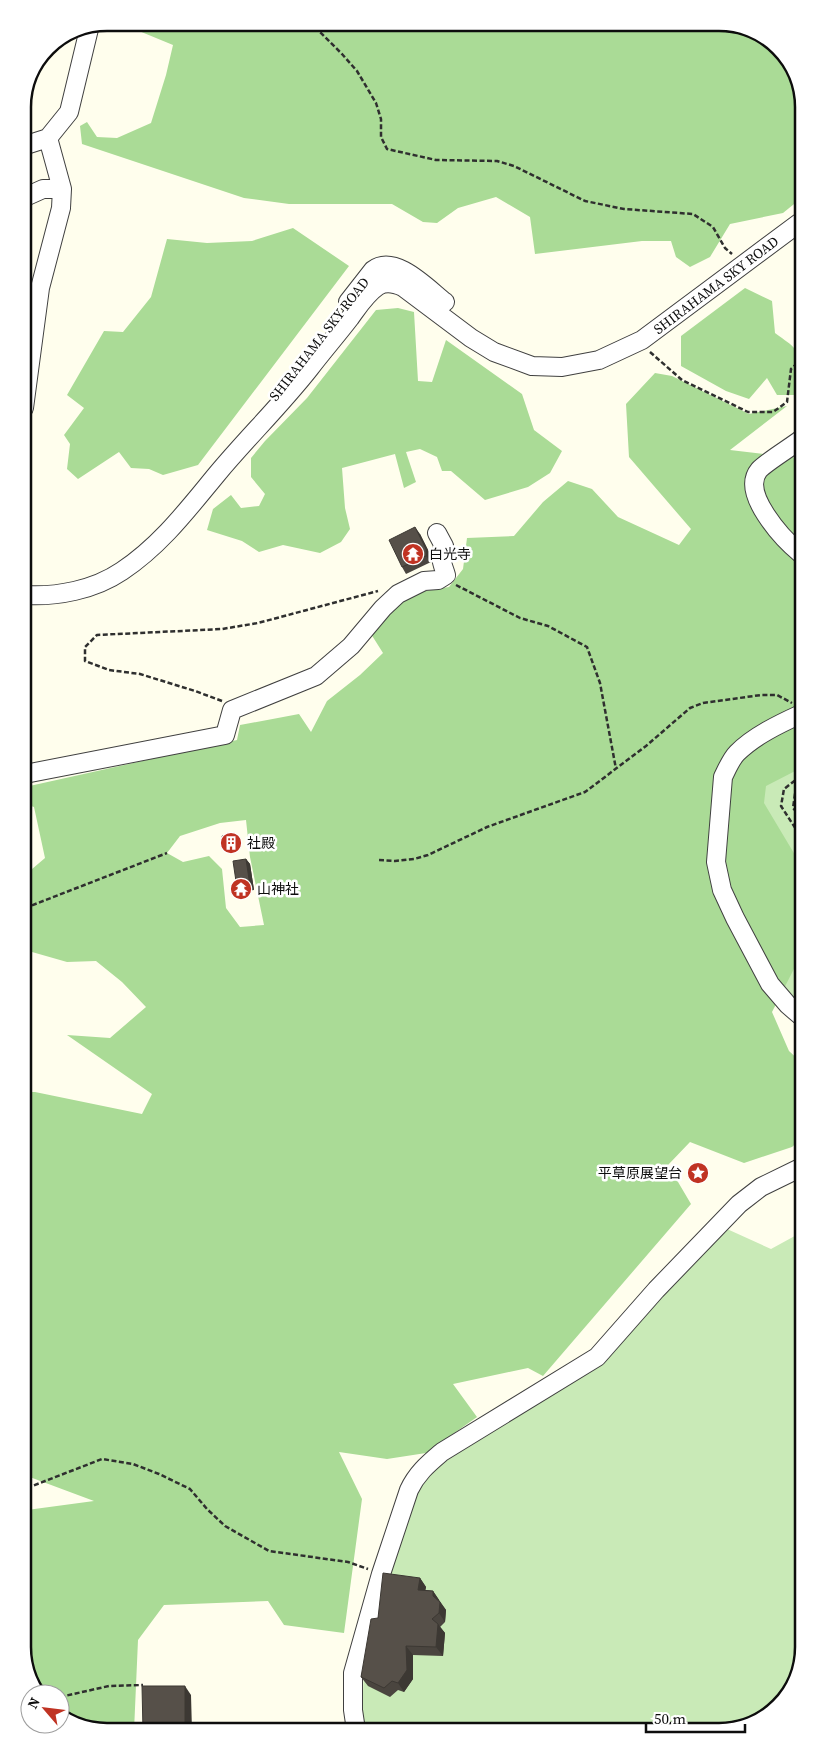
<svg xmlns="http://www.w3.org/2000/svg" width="826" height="1754" font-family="'Source Serif 4','Noto Sans JP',serif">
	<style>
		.green { fill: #c9eab7 }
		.forest { fill: #aadb96; fill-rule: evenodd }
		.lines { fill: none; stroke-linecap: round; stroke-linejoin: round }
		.minor-casing { stroke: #404040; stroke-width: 20 }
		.path { stroke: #2f2f2f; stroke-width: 2.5; stroke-dasharray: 5 2.5; stroke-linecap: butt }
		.minor { stroke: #fff; stroke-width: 18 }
		.wall { fill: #4a453f }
		.shaded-wall { fill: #3c3833 }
		.building { fill: #565049; stroke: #3c3833 }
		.labels { text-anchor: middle; stroke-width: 5; stroke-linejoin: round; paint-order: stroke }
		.street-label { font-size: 14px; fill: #0d0d0d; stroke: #fff }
		.poi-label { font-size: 14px; fill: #0d0d0d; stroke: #fff; text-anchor: start }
		.rim { fill: none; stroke: #0d0d0d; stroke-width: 2.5 }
	</style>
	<rect width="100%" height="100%" fill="#fffeed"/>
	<!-- green -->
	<path class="green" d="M801 725 802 1006 780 987 727 786Z
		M727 1229 771 1249 802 1232 803 1647 786 1698 746 1727 364 1729 362 1714 364 1670 379 1606 417 1489 442 1460 604 1355Z"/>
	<!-- forest -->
	<path class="forest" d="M724 23 770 40 799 80V200L783 213 730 224 710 257 690 267 676 257 671 241H642L535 254 530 217 496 197 458 208 437 223 423 222 392 204H289L244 198 82 144 80 126 87 122 97 137 117 138 151 123 166 75 173 45 139 31 127 28Z
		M293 228 349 266 198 465 163 475 149 469 131 468 119 452 78 479 67 469 70 444 64 435 84 408 67 395 104 331 123 332 151 297 167 239 207 243 252 241Z
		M745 288 772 301 775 333C781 338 789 342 794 348 805 360 799 381 795 395H777L767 378 749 399 726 391 681 366V336Z
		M398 308 414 312 418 381 432 382 446 340 522 394 534 430 562 451 550 473 528 487 485 500 451 471H442L437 457 420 449 406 452 416 482 404 488 395 454 342 468 345 508 350 529 341 542 320 553 283 545 259 552 242 541 207 530 213 509 231 495 241 508 259 506 265 494 251 477V458L265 441 307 398 376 310Z
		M655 373 672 376 749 414 787 406 730 450 800 458 801 768 766 786 764 803 801 865V955L772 1012 789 1051 802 1063V1138L792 1147 744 1163 690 1142 668 1165 691 1204 543 1376 528 1368 453 1384 477 1417 426 1453 387 1459 339 1452 362 1499 344 1633 284 1625 268 1601 164 1605 138 1640 134 1731H102L60 1715V1694H41L27 1674V1510L94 1501 27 1476 25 1092H35L142 1114 152 1094 67 1035 110 1038 146 1007 122 982 96 961 67 962 25 950V875L45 858 34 807 25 804V787L237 740 240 725 299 714 311 732 327 701 360 675 383 653 371 634 403 601 425 591 449 587 463 569 467 538 514 536 543 502 568 481 592 489 618 517 679 545 691 529 629 457 626 404ZM246 820 250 857 264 925 240 927 226 908 222 869 209 856 183 862 167 853 180 836 220 823Z"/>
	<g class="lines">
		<!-- minor casing -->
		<g class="minor-casing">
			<path id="minor" d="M23 146 48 138 69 112 89 29
				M23 198 43 189H62
				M348 302 373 270C395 253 428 289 445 302
				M24 408 40 288 61 208 62 189 48 138
				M800 440C791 447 765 463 759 470 740 493 783 539 800 553
				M24 595C57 597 94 590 122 571 161 545 188 509 217 474 247 438 281 405 310 368 323 351 337 335 350 318 358 307 366 294 378 286 386 281 394 283 403 287L471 338 494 352 532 366 562 367 599 360 642 340 799 223
				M801 714C779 724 754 736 737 753 731 759 727 769 723 777L716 862 722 890 735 918 770 984 788 1005 802 1017
				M25 774 225 735 232 710 316 676 351 646 383 608 398 594 424 581 438 580 446 575C443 565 438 556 444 546L437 533
				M356 1730 353 1710V1673L381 1574 409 1490C417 1473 428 1464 442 1452L597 1357 656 1290 739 1204 761 1187 802 1167"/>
		</g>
		<!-- path -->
		<path class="path" d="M315 27 342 54 357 71 376 103 381 119V137L387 149 436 160 497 161 514 166 585 201 624 209 693 214 713 227 725 248 732 254
			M650 352 682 380 748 412H773L787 402 791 369 800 361
			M456 585 520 618 548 626 587 647 600 683 616 769
			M222 701 195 691 140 674 109 670 85 661V647L97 635 222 629 258 623 378 591
			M801 776 784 789 781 806 801 837
			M801 789 795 794 793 808 801 817
			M379 860 395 861 414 859 428 855 487 827 585 792 646 746 690 708 703 703 761 695H777L792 703
			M25 908 167 853
			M27 1488 102 1459 133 1464 159 1474 190 1489 207 1509 225 1526 269 1551 348 1562 368 1569
			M60 1697 109 1686 143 1685"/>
		<!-- minor -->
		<use href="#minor" class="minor"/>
	</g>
	<!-- wall -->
	<path class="wall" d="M420 534 431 556V562L406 574 402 567Z
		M236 835 239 849 227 852 225 849Z
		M246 859 250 864 254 890 240 892 237 888Z
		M420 1578 426 1587 425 1590 433 1591 446 1610 445 1622 440 1627 445 1633 443 1656 413 1655V1679L404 1692 398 1690 390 1697 368 1686 361 1677 378 1618Z"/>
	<!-- shaded-wall -->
	<path class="shaded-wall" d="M415 527 420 534 431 556V562L426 556Z
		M234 833 236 835 239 849 237 846Z
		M246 859 250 864 254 890 250 886Z
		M420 1578 426 1587 424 1599 418 1590Z
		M433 1591 439 1600V1605L433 1596Z
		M440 1602 446 1610 445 1622 439 1613Z
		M438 1624 445 1633 443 1656 436 1647Z
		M406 1646 413 1655V1679L404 1692 398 1683Z
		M185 1686 191 1695 192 1731H185Z"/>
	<!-- building -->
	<path class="building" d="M415 527 426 549V556L402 567 389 540Z
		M234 833 237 846 225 849 222 836Z
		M246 859 250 886 237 888 233 861Z
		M383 1573 420 1578 418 1590 433 1591V1596L440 1602 439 1613 432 1619 438 1624 436 1647 406 1646 407 1670 398 1683 392 1681 384 1688 361 1677 371 1619 378 1618Z
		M142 1686H185V1731H143Z"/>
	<!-- icons -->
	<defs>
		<g id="temple-disc" transform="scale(1.125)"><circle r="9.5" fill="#c03323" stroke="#fff"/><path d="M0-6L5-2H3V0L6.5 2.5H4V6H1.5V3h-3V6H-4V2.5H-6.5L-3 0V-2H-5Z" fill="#fff"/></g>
		<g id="building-disc" transform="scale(1.125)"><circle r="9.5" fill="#c03323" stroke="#fff"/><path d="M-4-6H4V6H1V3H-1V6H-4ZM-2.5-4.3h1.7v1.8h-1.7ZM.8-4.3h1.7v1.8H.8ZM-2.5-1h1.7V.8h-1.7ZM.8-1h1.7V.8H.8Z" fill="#fff"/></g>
		<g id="sight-disc" transform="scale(1.125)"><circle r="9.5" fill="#c03323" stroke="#fff"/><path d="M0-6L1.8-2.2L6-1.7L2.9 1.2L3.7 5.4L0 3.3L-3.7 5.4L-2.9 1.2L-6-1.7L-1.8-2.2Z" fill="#fff"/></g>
	</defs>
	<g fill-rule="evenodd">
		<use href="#temple-disc" x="413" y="554"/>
		<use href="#building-disc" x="231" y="843"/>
		<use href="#temple-disc" x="241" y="889"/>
		<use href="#sight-disc" x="698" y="1173"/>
	</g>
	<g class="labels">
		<!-- street labels -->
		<g class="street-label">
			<text transform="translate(716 285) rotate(-37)" y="5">SHIRAHAMA SKY ROAD</text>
			<text transform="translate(319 339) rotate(-52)" y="5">SHIRAHAMA SKY ROAD</text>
		</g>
		<!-- poi labels -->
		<g class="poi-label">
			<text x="429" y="559">白光寺</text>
			<text x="247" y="848">社殿</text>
			<text x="257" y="894">山神社</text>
			<text x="682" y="1178" text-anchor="end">平草原展望台</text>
		</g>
	</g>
	<!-- crop -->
	<path d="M0 0H826V1754H0ZM107 31H719A76 76 0 0 1 795 107V1647A76 76 0 0 1 719 1723H107A76 76 0 0 1 31 1647V107A76 76 0 0 1 107 31Z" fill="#fff" fill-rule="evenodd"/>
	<path class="rim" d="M107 31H719A76 76 0 0 1 795 107V1647A76 76 0 0 1 719 1723H107A76 76 0 0 1 31 1647V107A76 76 0 0 1 107 31Z"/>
	<!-- north arrow -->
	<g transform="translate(45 1709) rotate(298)"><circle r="24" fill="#ffffff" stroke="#9e9e9e"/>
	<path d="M0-4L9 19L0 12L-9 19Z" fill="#c03323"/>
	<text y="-8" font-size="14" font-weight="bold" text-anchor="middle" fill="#0d0d0d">N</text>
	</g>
	<!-- scale -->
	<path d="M646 1724v8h99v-8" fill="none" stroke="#0d0d0d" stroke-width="2.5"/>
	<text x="654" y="1724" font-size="15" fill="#0d0d0d" stroke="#ffffff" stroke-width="4" paint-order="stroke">50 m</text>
</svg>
